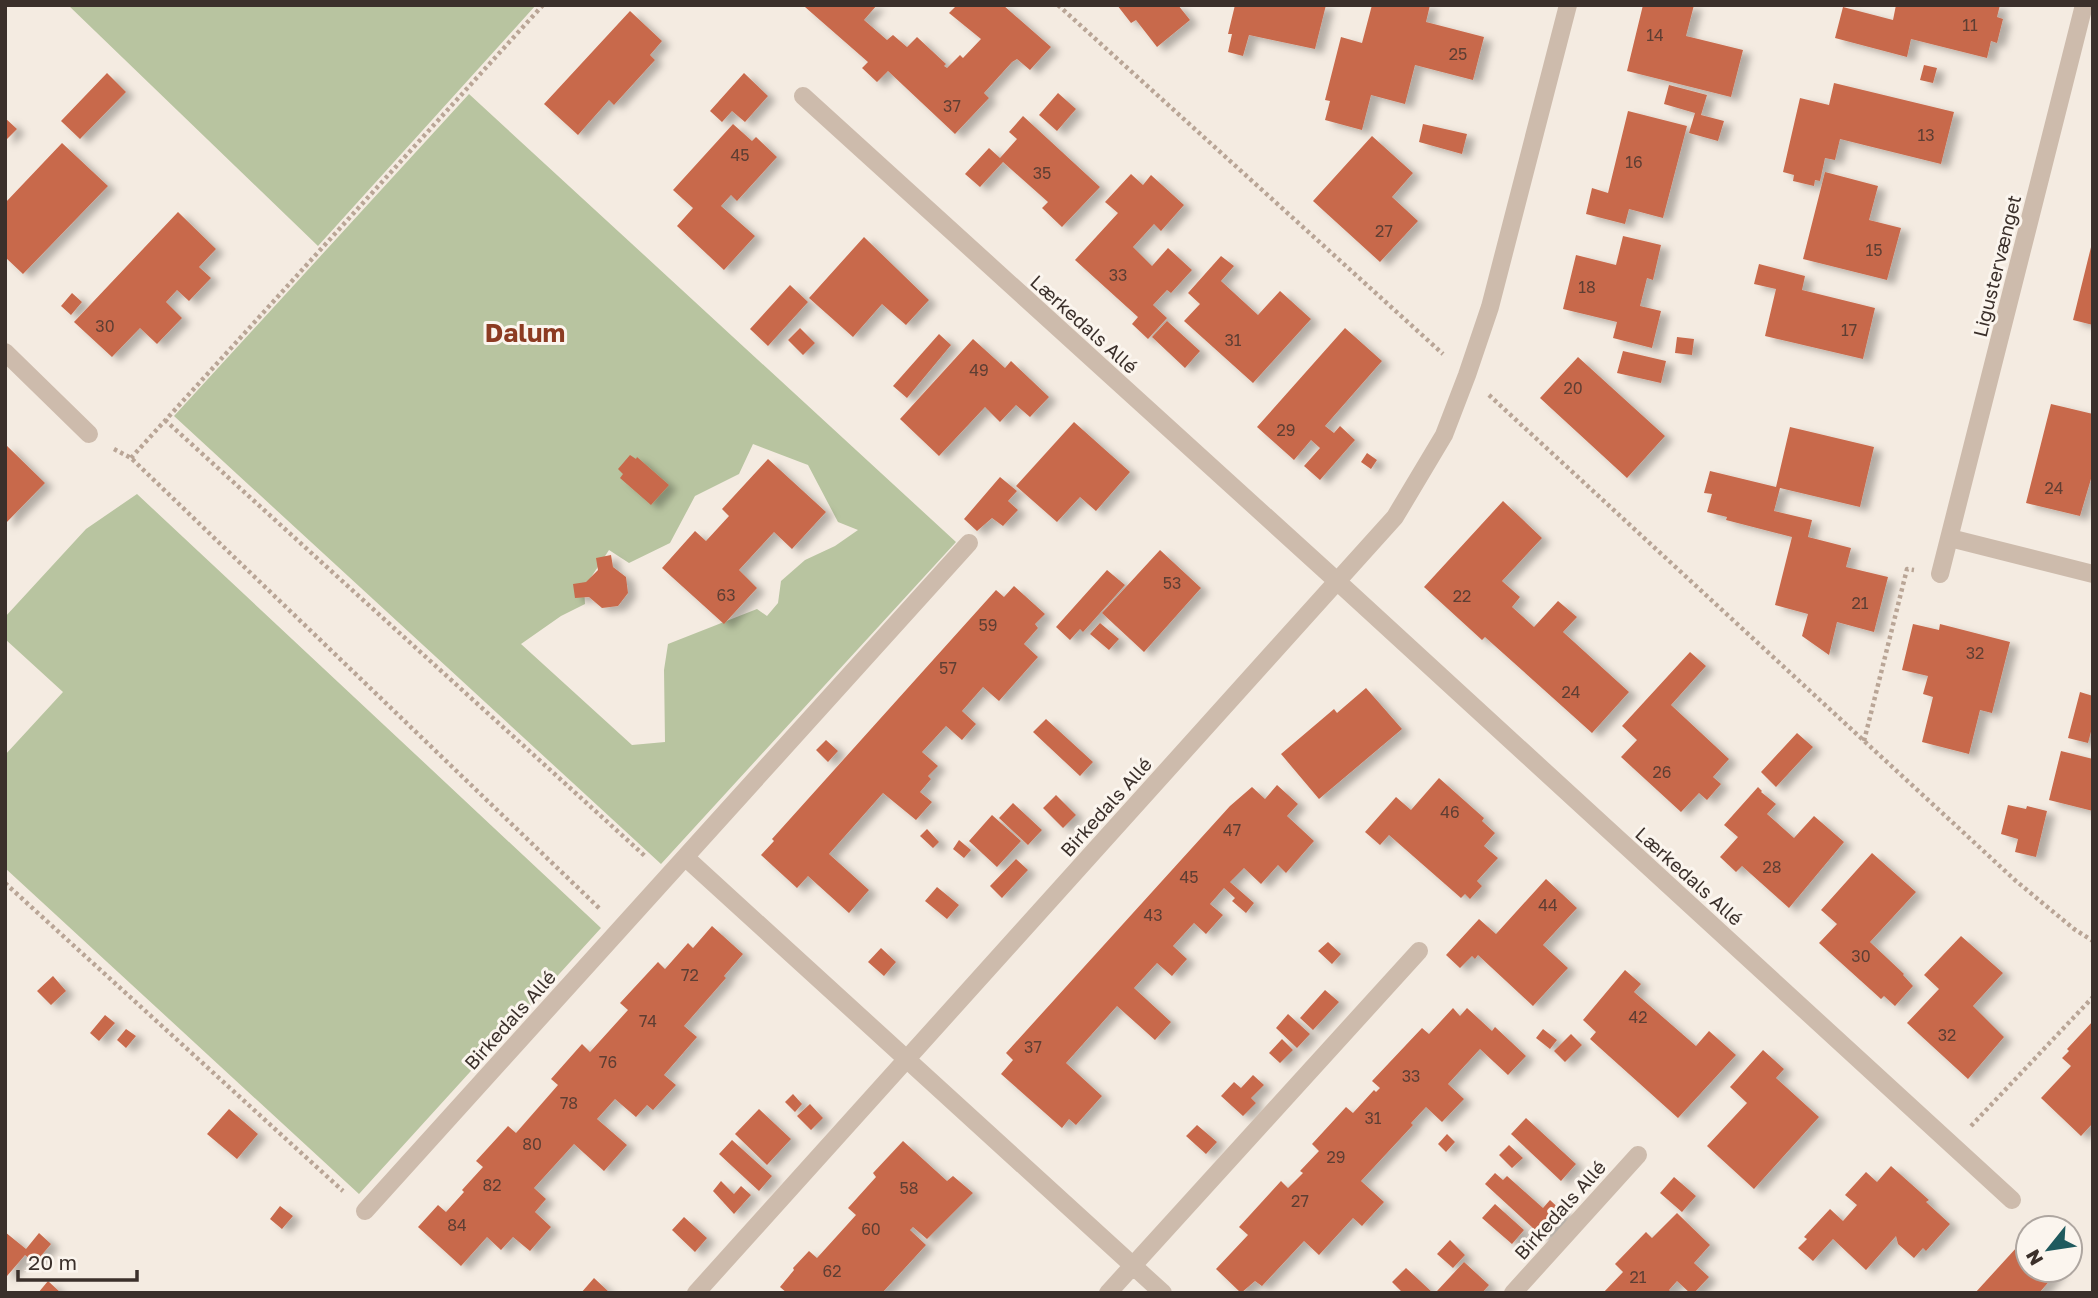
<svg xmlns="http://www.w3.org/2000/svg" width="2098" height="1298" font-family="'Golos Text',sans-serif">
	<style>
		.green { fill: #b8c4a0; fill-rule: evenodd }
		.building { fill: #c8694b; filter: url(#shadow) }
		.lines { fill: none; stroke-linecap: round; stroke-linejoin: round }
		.path { stroke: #b9a596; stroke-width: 4.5; stroke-dasharray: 3.5 3.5; stroke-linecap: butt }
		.minor { stroke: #cdbbac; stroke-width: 18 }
		.labels { text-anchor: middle; stroke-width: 6; stroke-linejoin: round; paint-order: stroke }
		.number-label { font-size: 16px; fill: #5e3e33 }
		.street-label { font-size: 19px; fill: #3b302b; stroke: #fbf5ee }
		.district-label { font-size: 26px; font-weight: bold; fill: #8c3b22; stroke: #fbf5ee }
	</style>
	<defs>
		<filter id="shadow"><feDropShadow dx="8" dy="4.5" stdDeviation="3.5" flood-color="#0004"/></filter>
	</defs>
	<rect width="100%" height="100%" fill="#f4ebe1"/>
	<!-- green -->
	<path class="green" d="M68 5H536L318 246Z
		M469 94 956 542 661 864 174 416ZM753 444 808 465 838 522 858 530 835 546 805 560 781 581 778 603 767 616 757 609 668 644 664 670 665 742 632 745 521 644 561 616 585 604 584 588 609 550 629 563 670 543 695 496 739 474Z
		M137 494 601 928 359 1194 5 868V755L63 692 5 639V617L86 529Z"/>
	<!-- building -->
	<path class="building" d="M807 5H877L864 20 887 40 893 35 907 47 917 37 946 64 944 66 947 68 960 55 963 58 981 39 949 13 957 5H1003L1051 47 1030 70 1017 59 1012 62 984 93 989 98 955 134 888 71 877 82 862 68 868 62 805 7Z
		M1117 5H1178L1190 20 1157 47 1136 20 1131 23Z
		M1235 5H1326L1315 49 1249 35 1243 56 1228 52 1232 34H1228Z
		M1372 5H1430L1426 22 1484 37 1473 80 1415 65 1405 104 1371 95 1362 130 1325 120 1330 101 1325 100 1341 37 1362 43Z
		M1643 5H1694L1686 36 1743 50 1731 97 1627 71Z
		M1896 5H2000L1997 17 2003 19 1997 43 1991 41 1987 58 1911 39 1907 57 1835 38 1843 7 1893 20Z
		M630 11 662 41 650 55 655 60 614 105 609 100 578 135 544 104Z
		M1924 65 1937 68 1933 83 1920 80Z
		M107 73 126 92 80 139 61 121Z
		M744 73 768 96 745 122 732 111 722 122 710 111Z
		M1834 83 1954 112 1941 164 1840 139 1835 160 1825 158 1820 181 1815 180 1814 186 1793 181 1794 175 1783 172 1800 98 1829 105Z
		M1669 85 1707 95 1701 115 1724 121 1718 141 1689 133 1695 113 1664 104Z
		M1058 93 1076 109 1057 131 1039 115Z
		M1628 111 1687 126 1663 218 1629 209 1625 224 1586 214 1592 188 1608 193Z
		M1023 116 1100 187 1062 227 1042 208 1048 202 1003 162 980 187 965 174 989 148 1000 158 1017 139 1009 132Z
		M5 118 17 129 5 141Z
		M733 124 752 141 756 137 777 157 737 201 731 195 721 206 755 236 724 270 677 226 693 208 673 190Z
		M1423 124 1467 134 1462 154 1419 142Z
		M1372 136 1413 173 1392 197 1418 221 1380 262 1313 201Z
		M62 143 108 186 23 274 5 257V203Z
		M1825 172 1878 186 1869 220 1901 228 1887 280 1803 259Z
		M1131 174 1143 185 1151 175 1184 205 1161 231 1154 224 1133 247 1152 266 1168 248 1192 270 1171 293 1167 290 1153 305 1167 318 1148 339 1132 324 1138 317 1075 260 1118 213 1105 202Z
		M178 212 216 249 199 267 211 278 189 301 177 290 166 302 182 318 157 344 140 328 112 357 74 322Z
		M1623 236 1661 245 1653 280 1647 278 1640 306 1661 311 1652 348 1613 338 1617 322 1563 309 1576 255 1616 265Z
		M864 237 929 300 906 325 882 304 853 337 809 298Z
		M2092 243H2093V325L2073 320Z
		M1221 256 1234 266 1221 281 1258 315 1280 291 1311 319 1253 383 1184 321 1200 304 1188 293Z
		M1759 264 1805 276 1802 290 1875 308 1863 359 1765 336 1776 289 1754 284Z
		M790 285 808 302 768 346 750 329Z
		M72 293 82 302 71 315 61 306Z
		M1167 321 1200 351 1185 368 1152 337Z
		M800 328 815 343 803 355 788 340Z
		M1345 328 1382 361 1325 426 1334 433 1340 426 1355 440 1320 480 1304 466 1320 448 1311 440 1294 460 1257 427Z
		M939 334 951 345 907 398 893 386Z
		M1677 337 1694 339 1692 355 1675 353Z
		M973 339 1005 368 1011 361 1049 397 1030 417 1016 405 1000 422 985 407 939 456 900 419Z
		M1623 351 1666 361 1661 383 1617 373Z
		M1578 357 1665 436 1627 478 1540 398Z
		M2051 404 2093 414V472L2080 516 2026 503Z
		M1074 422 1130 472 1096 511 1080 497 1057 522 1016 486Z
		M1790 427 1874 447 1860 507 1780 488 1774 511 1812 520 1808 537 1851 548 1846 567 1888 577 1874 632 1837 622 1829 655 1802 636 1808 614 1775 605 1792 537 1726 520 1727 517 1707 512 1712 494 1704 493 1710 471 1776 487Z
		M5 444 45 483 5 524Z
		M1367 453 1377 460 1371 469 1361 462Z
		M630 455 636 459 637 457 669 485 651 505 620 478 623 474 618 469Z
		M768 459 826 512 792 549 774 532 739 570 757 588 724 624 662 568 695 531 706 541 729 516 722 509Z
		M1000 477 1017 491 1008 501 1018 510 1003 526 992 518 977 531 964 519Z
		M1503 501 1542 538 1502 581 1520 597 1512 607 1534 627 1558 601 1577 617 1563 632 1629 692 1592 733 1485 637 1482 640 1424 587Z
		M1160 550 1201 588 1144 652 1102 613Z
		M611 555 613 567 626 577 628 593 618 606 602 608 589 597 575 598 573 584 586 582 598 570 596 558Z
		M1107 570 1125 585 1083 632 1080 629 1070 640 1056 627Z
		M1014 586 1045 614 1035 624 1038 628 1024 644 1038 657 999 701 983 687 962 711 976 724 962 740 946 726 922 752 938 766 928 776 931 779 920 792 932 802 916 820 883 793 829 854 869 890 849 913 808 876 797 888 761 855 774 841 772 839 996 590 1004 597Z
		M1100 623 1119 639 1109 650 1090 634Z
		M1913 624 1939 630 1940 624 2010 642 1992 713 1980 710 1969 754 1922 742 1933 697 1923 694 1928 676 1902 670Z
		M1690 652 1706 666 1671 705 1729 759 1713 777 1721 784 1707 800 1699 793 1681 812 1621 757 1637 740 1622 726Z
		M1366 688 1402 729 1319 799 1281 754 1334 709 1337 713Z
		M2080 692 2093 696V724L2088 743 2068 738Z
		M1046 719 1093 762 1080 776 1033 732Z
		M1797 733 1813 747 1776 787 1761 772Z
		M826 740 838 751 828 762 816 750Z
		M2061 751 2093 759V811L2049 800Z
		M1439 778 1484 818 1482 821 1495 833 1484 846 1498 858 1477 881 1482 886 1470 899 1465 894 1461 898 1389 835 1380 845 1365 832 1396 797 1411 810Z
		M1277 785 1298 804 1287 816 1314 841 1286 873 1278 865 1261 884 1244 868 1230 882 1254 903 1246 913 1232 901 1235 898 1224 888 1210 904 1223 915 1206 934 1194 923 1173 946 1187 959 1172 976 1157 963 1134 988 1171 1022 1155 1040 1117 1006 1066 1063 1102 1096 1076 1125 1069 1119 1062 1128 1001 1074 1013 1060 1006 1053 1230 806 1252 787 1265 799Z
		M1758 787 1762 791 1761 792 1776 804 1767 814 1794 838 1814 816 1844 842 1789 908 1742 866 1736 872 1720 857 1738 837 1724 825Z
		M1056 795 1076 815 1063 828 1043 808Z
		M1013 803 1042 830 1028 845 999 818Z
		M2008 805 2026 809 2027 806 2047 811 2036 857 2015 852 2018 839 2001 834Z
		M992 815 1021 841 997 867 969 841Z
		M927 829 939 842 933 848 920 836Z
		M959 840 971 850 964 858 953 849Z
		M1872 853 1916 892 1870 942 1904 974 1903 975 1913 986 1895 1006 1884 996 1881 999 1819 943 1837 924 1821 910Z
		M1016 859 1028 870 1002 898 990 886Z
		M1546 879 1577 908 1543 945 1568 968 1533 1006 1478 955 1475 959 1472 956 1460 968 1446 955 1479 919 1496 934Z
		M937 887 959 905 947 919 925 901Z
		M712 926 743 954 724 976 726 978 684 1026 697 1037 664 1075 676 1085 653 1110 647 1105 636 1117 615 1099 597 1119 627 1145 604 1171 574 1144 534 1188 546 1199 535 1212 551 1227 530 1251 513 1237 501 1250 487 1237 461 1266 418 1227 438 1205 446 1212 464 1192 462 1190 483 1167 476 1161 508 1126 516 1133 558 1085 551 1079 582 1044 590 1052 628 1010 620 1003 658 962 665 969 688 943 693 948Z
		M1961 936 2003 973 1973 1006 2004 1037 1968 1079 1907 1023 1939 989 1924 975Z
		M1328 942 1341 954 1332 964 1318 951Z
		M881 948 896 962 884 976 868 962Z
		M1625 970 1641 984 1634 992 1696 1046 1709 1031 1736 1055 1678 1118 1590 1039 1596 1032 1583 1020Z
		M53 976 66 991 51 1005 37 991Z
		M1325 990 1339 1002 1313 1030 1300 1018Z
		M1453 1008 1460 1016 1467 1008 1492 1031 1495 1027 1526 1056 1508 1075 1480 1049 1448 1084 1464 1099 1442 1122 1426 1107 1411 1123 1413 1125 1361 1181 1384 1202 1362 1226 1353 1218 1319 1255 1304 1241 1262 1286 1255 1281 1241 1293 1216 1269 1248 1235 1239 1227 1281 1181 1288 1188 1303 1173 1300 1171 1319 1151 1312 1144 1346 1107 1353 1113 1374 1090 1376 1092 1380 1088 1372 1081 1422 1028 1429 1034Z
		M1288 1014 1310 1034 1297 1048 1276 1028Z
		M105 1015 115 1023 99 1041 90 1033Z
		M2093 1021V1123L2081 1136 2041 1098 2071 1066 2062 1058 2069 1051 2067 1049Z
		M126 1029 136 1036 126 1048 117 1040Z
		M1543 1029 1557 1040 1550 1049 1536 1038Z
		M1571 1034 1582 1045 1565 1062 1554 1051Z
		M1282 1039 1293 1050 1280 1063 1269 1053Z
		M1763 1050 1784 1069 1776 1078 1819 1117 1754 1189 1707 1146 1747 1103 1730 1087Z
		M1253 1075 1264 1085 1251 1098 1256 1103 1243 1116 1221 1096 1234 1082 1241 1088Z
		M793 1094 802 1104 795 1112 785 1102Z
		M810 1104 823 1118 811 1130 797 1116Z
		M229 1109 258 1134 237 1159 207 1134Z
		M759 1109 791 1139 767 1165 735 1134Z
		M1526 1118 1576 1164 1561 1181 1511 1134Z
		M1197 1125 1217 1142 1206 1154 1186 1136Z
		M1447 1134 1455 1142 1446 1152 1438 1144Z
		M732 1140 772 1176 759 1191 719 1154Z
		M903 1141 947 1181 953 1176 973 1193 927 1239 913 1227 910 1230 926 1245 882 1293H856L854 1291 852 1293H787L780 1287 794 1270 793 1268 809 1251 817 1258 856 1215 848 1208 876 1177 873 1173Z
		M1509 1145 1523 1158 1512 1168 1499 1155Z
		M1891 1166 1929 1200 1926 1202 1950 1224 1926 1251 1923 1248 1914 1258 1898 1244 1896 1236 1866 1270 1833 1239 1813 1261 1798 1248 1807 1239 1804 1237 1830 1209 1843 1221 1857 1205 1845 1195 1866 1172 1877 1182Z
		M1495 1173 1503 1180 1507 1176 1543 1208 1550 1200 1566 1215 1545 1239 1485 1184Z
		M1674 1177 1696 1196 1682 1212 1660 1193Z
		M721 1181 734 1194 741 1186 751 1195 734 1214 713 1191Z
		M1495 1204 1524 1230 1512 1244 1482 1218Z
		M280 1206 293 1216 282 1229 270 1219Z
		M1677 1213 1710 1245 1694 1263 1709 1277 1694 1293H1690L1677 1281 1669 1290 1672 1293H1603L1623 1272 1615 1264 1646 1232 1652 1238Z
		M684 1217 707 1238 695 1252 672 1230Z
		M5 1232 26 1249 39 1233 51 1244 35 1263 25 1255 7 1276 5 1275Z
		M2028 1235V1270H2059L2039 1293H1975Z
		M1450 1240 1465 1255 1453 1268 1437 1254Z
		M1464 1262 1489 1285 1482 1293H1439L1437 1291Z
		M1406 1268 1433 1293H1403L1392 1282Z
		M594 1278 610 1293H581Z
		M48 1281 61 1293H38Z"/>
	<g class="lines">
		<!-- path -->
		<path class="path" d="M1058 5 1443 354
			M1489 395 2016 881 2074 929 2093 941
			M165 420 646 857
			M114 449 131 458 600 909
			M131 458 543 5
			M1864 741 1907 569 1914 570
			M5 883 343 1191
			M1971 1126 2093 997"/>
		<!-- minor -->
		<path class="minor" d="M803 96 1338 582 2012 1200
			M5 352 89 434
			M1950 538 2093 574
			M1940 574 2084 5
			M685 857 1163 1293
			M365 1211 969 543
			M696 1293 1395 517 1444 435 1467 375 1490 307 1568 5
			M1108 1293 1419 951
			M1513 1293 1638 1155"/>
	</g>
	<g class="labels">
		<!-- number labels -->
		<g class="number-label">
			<text x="1970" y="31">11</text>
			<text x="1655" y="41">14</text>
			<text x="1458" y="60">25</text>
			<text x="952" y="112">37</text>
			<text x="1926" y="141">13</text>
			<text x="740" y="161">45</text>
			<text x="1634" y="168">16</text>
			<text x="1042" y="179">35</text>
			<text x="1384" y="237">27</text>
			<text x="1874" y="256">15</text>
			<text x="1118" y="281">33</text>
			<text x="1587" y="293">18</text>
			<text x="105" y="332">30</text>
			<text x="1849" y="336">17</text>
			<text x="1233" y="346">31</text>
			<text x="979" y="376">49</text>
			<text x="1573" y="394">20</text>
			<text x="1286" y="436">29</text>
			<text x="2054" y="494">24</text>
			<text x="1172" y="589">53</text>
			<text x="726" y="601">63</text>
			<text x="1462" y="602">22</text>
			<text x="1860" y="609">21</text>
			<text x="988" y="631">59</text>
			<text x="1975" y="659">32</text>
			<text x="948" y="674">57</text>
			<text x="1571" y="698">24</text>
			<text x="1662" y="778">26</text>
			<text x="1450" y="818">46</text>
			<text x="1232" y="836">47</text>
			<text x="1772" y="873">28</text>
			<text x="1189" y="883">45</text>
			<text x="1548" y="911">44</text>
			<text x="1153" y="921">43</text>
			<text x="1861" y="962">30</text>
			<text x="690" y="981">72</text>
			<text x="1638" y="1023">42</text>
			<text x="648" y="1027">74</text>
			<text x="1947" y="1041">32</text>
			<text x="1033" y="1053">37</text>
			<text x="608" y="1068">76</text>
			<text x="1411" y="1082">33</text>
			<text x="569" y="1109">78</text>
			<text x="1373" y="1124">31</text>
			<text x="532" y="1150">80</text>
			<text x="1336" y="1163">29</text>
			<text x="492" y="1191">82</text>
			<text x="909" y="1194">58</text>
			<text x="1300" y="1207">27</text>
			<text x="457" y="1231">84</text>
			<text x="871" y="1235">60</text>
			<text x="832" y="1277">62</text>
			<text x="1638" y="1283">21</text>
		</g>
		<!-- street labels -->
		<g class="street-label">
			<text transform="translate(1997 266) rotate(-76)" y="7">Ligustervænget</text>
			<text transform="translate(1084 324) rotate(42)" y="7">Lærkedals Allé</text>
			<text transform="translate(1106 807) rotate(-48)" y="7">Birkedals Allé</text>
			<text transform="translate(1689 876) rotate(42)" y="7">Lærkedals Allé</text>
			<text transform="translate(510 1020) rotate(-48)" y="7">Birkedals Allé</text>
			<text transform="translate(1560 1210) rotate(-48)" y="7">Birkedals Allé</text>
		</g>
		<!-- district labels -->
		<g class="district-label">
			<text x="525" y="342">Dalum</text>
		</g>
	</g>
	<!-- border -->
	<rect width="2098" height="1298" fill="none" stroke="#3b302b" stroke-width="14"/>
	<!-- north arrow -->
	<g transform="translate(2049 1249) rotate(240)"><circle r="33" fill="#fbf5ee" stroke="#aea6a0" stroke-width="2"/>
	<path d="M0-5L12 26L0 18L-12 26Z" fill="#1f5a5e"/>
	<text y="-10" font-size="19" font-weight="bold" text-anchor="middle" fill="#3b302b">N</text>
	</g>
	<!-- scale -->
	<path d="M18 1270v10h119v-10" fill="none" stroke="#3b302b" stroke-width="3.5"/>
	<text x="28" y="1270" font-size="21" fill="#3b302b" stroke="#fbf5ee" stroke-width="5" paint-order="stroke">20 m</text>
</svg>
